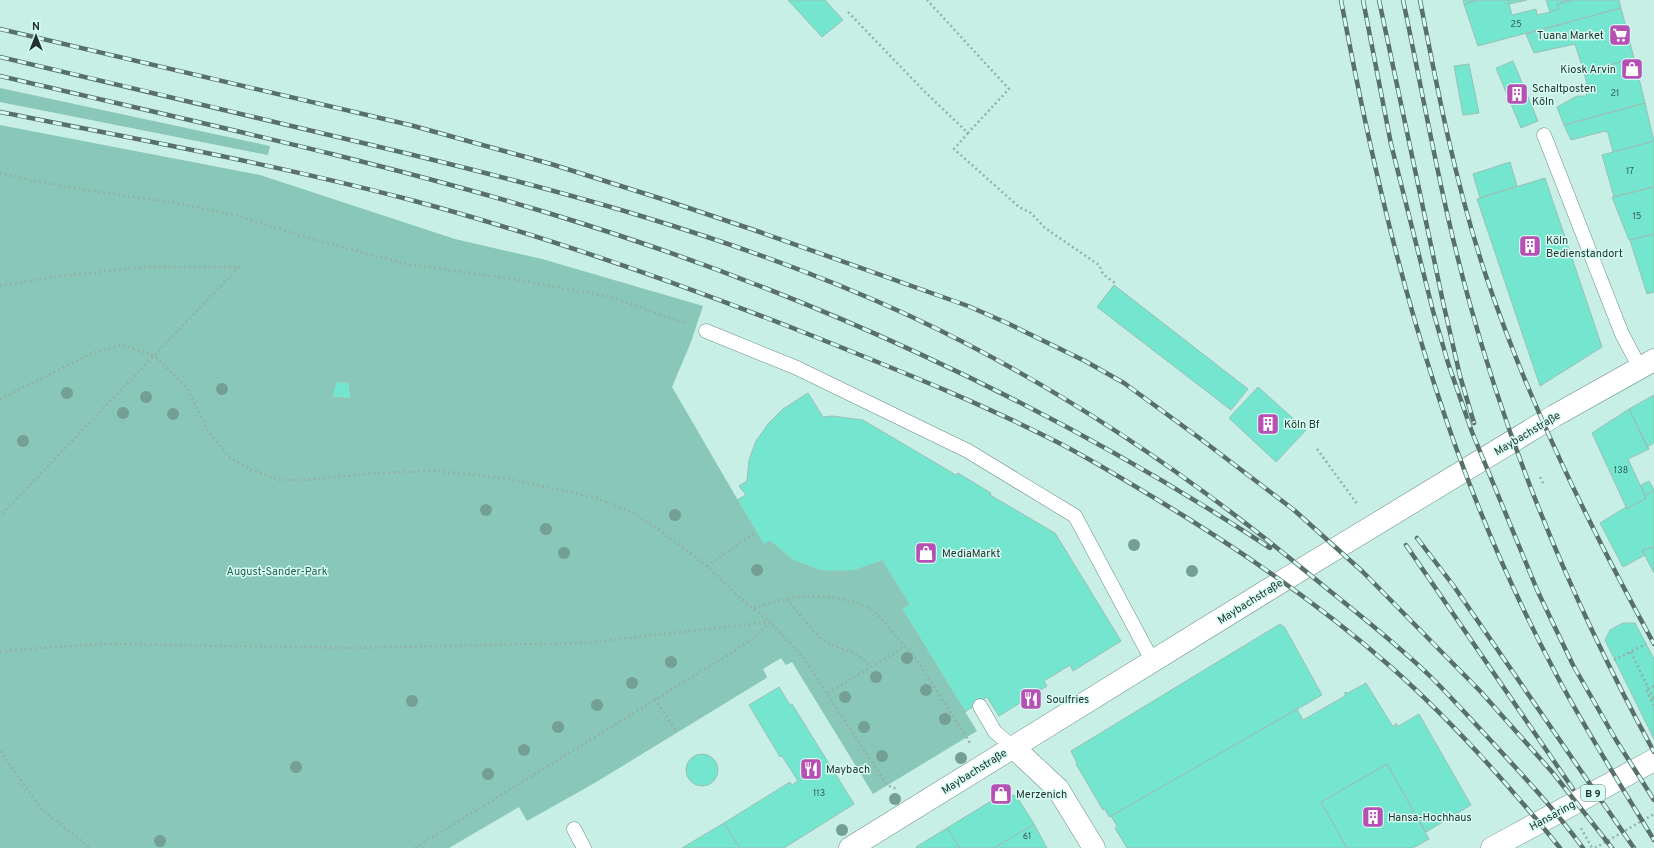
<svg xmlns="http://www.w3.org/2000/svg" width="1654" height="848" font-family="Overpass,sans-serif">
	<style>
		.green { fill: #89c7b9 }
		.building { fill: #74e5ce; stroke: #99c0b6 }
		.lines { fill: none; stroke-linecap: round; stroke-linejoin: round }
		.service-casing { stroke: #698e85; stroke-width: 15 }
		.minor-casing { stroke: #698e85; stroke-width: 23 }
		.primary-casing { stroke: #698e85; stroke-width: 23 }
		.path { stroke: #92b1a9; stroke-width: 2.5; stroke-dasharray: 2 3; stroke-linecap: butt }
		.service { stroke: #fff; stroke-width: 14 }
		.minor { stroke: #fff; stroke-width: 22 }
		.primary { stroke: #fff; stroke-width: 22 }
		.rail-casing { stroke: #59706a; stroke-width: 4.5 }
		.rail { stroke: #d5fdf3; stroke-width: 3; stroke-dasharray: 9; stroke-linecap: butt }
		.tree { fill: #739f95 }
		.labels { text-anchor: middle; stroke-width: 3; stroke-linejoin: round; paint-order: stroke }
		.number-label { font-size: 9px; fill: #386057 }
		.shield { fill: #d5fdf3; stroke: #59706a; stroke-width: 1 }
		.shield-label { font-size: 10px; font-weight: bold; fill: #24332f }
		.poi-label { font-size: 11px; fill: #24332f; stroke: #d5fdf3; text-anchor: start }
		.street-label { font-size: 11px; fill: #24332f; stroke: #d5fdf3 }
		.park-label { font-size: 11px; fill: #2d5e54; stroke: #d5fdf3 }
	</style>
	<rect width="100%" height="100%" fill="#c8efe5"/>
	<!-- green -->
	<path class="green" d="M0 88 270 146 268 155 0 102Z
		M0 125 260 175 455 239 542 259 703 306 691 342 672 387 764 545 770 541 794 561H882L909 604 902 609 977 731 873 794 792 662 786 665 781 658 763 669 767 677 765 679 593 784 527 821 519 807 449 848H0Z"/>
	<!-- building -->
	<path class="building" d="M788 0H825L843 20 822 37Z
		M1463 0H1477L1464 4Z
		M1477 0H1508L1512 15 1536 9 1537 15 1550 12 1559 9 1557 4 1570 0H1619L1621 8 1478 46 1464 4Z
		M1508 0H1527L1509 4Z
		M1546 0H1570V1L1557 4 1559 9 1550 12Z
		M1621 8 1634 58 1584 72 1575 44 1534 53 1526 34Z
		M1634 58 1645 103 1564 125 1557 107 1577 96H1586L1588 89 1584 72Z
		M1513 61 1538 121 1521 128 1496 68Z
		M1469 64 1479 113 1463 115 1454 66Z
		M1645 103 1654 141 1613 152 1608 133 1605 131 1571 140 1564 125Z
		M1654 141V187L1614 197 1602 155Z
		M1510 162 1517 186 1480 198 1473 174Z
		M1545 178 1602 347 1540 386 1477 199Z
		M1654 187V234L1629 240 1612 197Z
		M1654 234V292L1647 294 1630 240Z
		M1114 285 1248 389 1231 410 1097 307Z
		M336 382H349L351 399 332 397Z
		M1258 387 1306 430 1276 462 1229 418Z
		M808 393 823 417 832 416 863 420 868 423 956 475 958 473 991 493 990 495 1055 533 1121 641 1073 671 1070 665 1044 681 1047 686 999 716 987 697 965 712 902 609 909 604 882 561 853 571H822L794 561 770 541 764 545 737 500 746 495 739 486 747 481 749 460 756 441 768 424 783 409Z
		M1654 395V443L1647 447 1629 409Z
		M1629 409 1649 449 1628 459 1646 498 1627 509 1592 433Z
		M1649 481 1654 490 1645 496 1641 485Z
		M1654 490V547L1642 550 1645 555 1623 567 1600 523 1626 507 1627 509 1646 498 1645 496Z
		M1654 547V573L1642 550Z
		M1623 623H1635L1654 659V739L1605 640 1610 630Z
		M1280 624 1285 628 1322 695 1109 817 1105 809 1103 810 1076 764 1077 763 1071 751Z
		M1366 683 1393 727 1395 724H1397V727L1419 714 1471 805 1426 832 1387 764 1321 802 1347 848H1127L1115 828 1117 826 1111 816 1297 709 1303 720 1345 696V692L1348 693Z
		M779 687 790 705 792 704 854 804 784 848H740L724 823 790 782 792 785 798 781 782 756 780 757 749 705Z
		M686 770a16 16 0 1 1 32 0a16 16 0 1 1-32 0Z
		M1387 764 1429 839 1413 848H1347L1321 802Z
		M1006 792 1014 796 1016 795 1034 824 994 848H960L947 828Z
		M724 823 740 848H682Z
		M1034 824 1047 848H994Z
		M947 828 960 848H917L916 847Z"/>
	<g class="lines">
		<!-- service casing -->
		<g class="service-casing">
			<path id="service" d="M1544 135 1622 334 1640 368
				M706 331 797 368 968 451 1075 516 1153 662
				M980 706 995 732 1013 747
				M574 829 584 848"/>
		</g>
		<!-- minor casing -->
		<g class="minor-casing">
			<path id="minor" d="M1013 747 1058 789 1094 848
				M850 848 1271 588 1554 416 1654 360"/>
		</g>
		<!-- primary casing -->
		<g class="primary-casing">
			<path id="primary" d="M1492 848 1654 760"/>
		</g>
		<!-- path -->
		<path class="path" d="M848 12 925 92 968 133 1009 89 927 0
			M968 133 954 149 1019 207 1031 213 1045 228 1099 265 1103 274 1115 283
			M0 173 30 180 80 189 182 204 238 216 315 240 406 264 513 279 610 297 687 324
			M0 286 54 277 145 267H239L0 516
			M0 399 92 353 122 345 155 356 187 388 209 433 230 458 250 469 280 480H306L377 473 435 471 504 478 596 498 631 512 658 529 707 566 740 598 770 622 752 640 415 848
			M1317 449 1358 505
			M1540 477 1544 485
			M707 566 756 532
			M787 599C796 609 812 632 822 639 840 652 855 647 870 667
			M754 608C764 605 775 601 786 599 809 594 855 596 874 612 889 624 898 642 913 654L970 743
			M0 652 24 649 107 644 354 648 584 643 770 622 803 657 887 785 897 789
			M1631 652 1653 698 1654 697
			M1614 660 1646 644
			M1654 686 1646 689 1654 706
			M828 693 904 647
			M655 699 677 732
			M0 751 42 810 91 848
			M1581 828 1592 848
			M1595 848 1654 814"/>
		<!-- service -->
		<use href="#service" class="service"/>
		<!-- minor -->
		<use href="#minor" class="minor"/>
		<!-- primary -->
		<use href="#primary" class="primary"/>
		<!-- rail casing -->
		<g class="rail-casing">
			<path id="rail" d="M1341 0C1373 171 1412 340 1477 503 1500 561 1528 621 1557 676 1587 732 1621 786 1654 840
				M1363 0 1391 144 1433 311 1448 363 1472 432 1538 592 1573 665 1616 740 1654 800
				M1379 0 1443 302 1460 376 1474 423
				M1403 0C1424 99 1441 199 1468 297 1511 456 1576 609 1654 752
				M1420 0C1438 93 1456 186 1486 276 1529 404 1589 525 1654 644
				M0 29 410 125 551 164 662 199 757 231 968 306 1007 323 1085 361 1124 383 1198 437 1294 510 1363 572 1481 692 1553 773 1612 848
				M0 57C121 85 242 114 363 143 549 187 736 236 910 316 1056 384 1190 475 1314 578 1353 610 1395 642 1432 678 1449 695 1465 713 1482 731 1517 769 1552 806 1583 848
				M0 76C182 119 366 158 545 212 801 289 1048 402 1270 548
				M0 112C136 139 273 164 407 199 547 236 684 285 818 338 900 371 983 404 1061 444 1103 466 1143 491 1184 516 1256 561 1326 610 1391 667 1453 722 1508 784 1560 848
				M1417 538 1453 585 1634 848
				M1406 545 1573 789"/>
		</g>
		<!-- rail -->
		<use href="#rail" class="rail"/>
	</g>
	<!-- trees -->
	<g class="tree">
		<circle cx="222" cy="389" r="6"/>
		<circle cx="67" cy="393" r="6"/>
		<circle cx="146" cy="397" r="6"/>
		<circle cx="123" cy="413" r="6"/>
		<circle cx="173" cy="414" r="6"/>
		<circle cx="23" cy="441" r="6"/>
		<circle cx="486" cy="510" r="6"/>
		<circle cx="675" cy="515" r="6"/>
		<circle cx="546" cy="529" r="6"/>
		<circle cx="1134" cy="545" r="6"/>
		<circle cx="564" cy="553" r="6"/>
		<circle cx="757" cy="570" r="6"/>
		<circle cx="1192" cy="571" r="6"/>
		<circle cx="907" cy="658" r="6"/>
		<circle cx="671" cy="662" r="6"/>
		<circle cx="876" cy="677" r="6"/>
		<circle cx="632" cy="683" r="6"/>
		<circle cx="926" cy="690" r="6"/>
		<circle cx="845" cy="697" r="6"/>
		<circle cx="412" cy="701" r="6"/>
		<circle cx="597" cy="705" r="6"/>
		<circle cx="945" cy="719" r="6"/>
		<circle cx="558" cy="727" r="6"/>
		<circle cx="864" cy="727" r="6"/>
		<circle cx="524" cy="750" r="6"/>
		<circle cx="882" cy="756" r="6"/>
		<circle cx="961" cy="758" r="6"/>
		<circle cx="296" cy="767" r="6"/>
		<circle cx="488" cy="774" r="6"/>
		<circle cx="895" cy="799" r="6"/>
		<circle cx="842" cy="830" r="6"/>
		<circle cx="160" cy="841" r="6"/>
	</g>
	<!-- icons -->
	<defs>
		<g id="supermarket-square" transform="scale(1.15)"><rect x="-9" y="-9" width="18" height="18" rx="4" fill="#b650b4" stroke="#d5fdf3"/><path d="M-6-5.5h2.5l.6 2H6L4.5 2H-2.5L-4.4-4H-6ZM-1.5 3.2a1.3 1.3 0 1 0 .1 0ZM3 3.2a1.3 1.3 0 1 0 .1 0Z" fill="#fff"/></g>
		<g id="shop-square" transform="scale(1.15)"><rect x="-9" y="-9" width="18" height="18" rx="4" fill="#b650b4" stroke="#d5fdf3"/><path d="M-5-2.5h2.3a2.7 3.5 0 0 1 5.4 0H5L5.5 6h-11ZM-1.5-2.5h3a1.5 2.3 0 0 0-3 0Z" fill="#fff"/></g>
		<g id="building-square" transform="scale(1.15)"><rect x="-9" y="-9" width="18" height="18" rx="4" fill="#b650b4" stroke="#d5fdf3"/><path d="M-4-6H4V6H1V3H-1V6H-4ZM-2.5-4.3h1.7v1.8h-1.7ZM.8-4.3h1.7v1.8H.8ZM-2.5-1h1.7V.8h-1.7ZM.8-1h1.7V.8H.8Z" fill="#fff"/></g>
		<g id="restaurant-square" transform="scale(1.15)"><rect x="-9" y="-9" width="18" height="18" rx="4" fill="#b650b4" stroke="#d5fdf3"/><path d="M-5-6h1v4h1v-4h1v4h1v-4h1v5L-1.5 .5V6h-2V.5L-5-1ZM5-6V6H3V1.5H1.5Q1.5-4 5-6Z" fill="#fff"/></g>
	</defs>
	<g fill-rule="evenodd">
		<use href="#supermarket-square" x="1620" y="35"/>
		<use href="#shop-square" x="1632" y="69"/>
		<use href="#building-square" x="1517" y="94"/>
		<use href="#building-square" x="1530" y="246"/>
		<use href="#building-square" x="1268" y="424"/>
		<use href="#shop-square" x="926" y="553"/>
		<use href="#restaurant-square" x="1031" y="699"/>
		<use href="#restaurant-square" x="811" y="769"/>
		<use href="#shop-square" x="1001" y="794"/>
		<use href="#building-square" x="1373" y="817"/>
	</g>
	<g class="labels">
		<!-- number labels -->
		<g class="number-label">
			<text x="1516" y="27">25</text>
			<text x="1615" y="96">21</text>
			<text x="1630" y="174">17</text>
			<text x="1637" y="219">15</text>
			<text x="1621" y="473">138</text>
			<text x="819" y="796">113</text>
			<text x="1027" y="839">61</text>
		</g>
		<!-- shield labels -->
		<rect class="shield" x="1581" y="785" width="24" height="16" rx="3"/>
		<g class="shield-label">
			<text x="1593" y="797">B 9</text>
		</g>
		<!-- poi labels -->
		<g class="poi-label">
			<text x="1604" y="39" text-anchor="end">Tuana Market</text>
			<text x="1616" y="73" text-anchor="end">Kiosk Arvin</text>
			<text x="1532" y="92">Schaltposten<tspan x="1532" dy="13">Köln</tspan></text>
			<text x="1546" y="244">Köln<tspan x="1546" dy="13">Bedienstandort</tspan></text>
			<text x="1284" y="428">Köln Bf</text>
			<text x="942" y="557">MediaMarkt</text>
			<text x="1046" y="703">Soulfries</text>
			<text x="826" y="773">Maybach</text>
			<text x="1016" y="798">Merzenich</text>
			<text x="1388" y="821">Hansa-Hochhaus</text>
		</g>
		<!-- street labels -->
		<g class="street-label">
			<text transform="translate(1527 433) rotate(-31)" y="4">Maybachstraße</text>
			<text transform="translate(1250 601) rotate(-32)" y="4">Maybachstraße</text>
			<text transform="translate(974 771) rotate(-32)" y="4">Maybachstraße</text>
			<text transform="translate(1552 815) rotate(-29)" y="4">Hansaring</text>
		</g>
		<!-- park labels -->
		<g class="park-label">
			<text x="277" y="575">August-Sander-Park</text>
		</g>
	</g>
	<!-- north arrow -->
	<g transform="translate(36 36)" stroke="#d5fdf3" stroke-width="3" paint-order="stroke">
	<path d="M0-3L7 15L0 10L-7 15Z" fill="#24332f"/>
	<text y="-6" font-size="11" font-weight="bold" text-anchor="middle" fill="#24332f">N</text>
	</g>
</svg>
